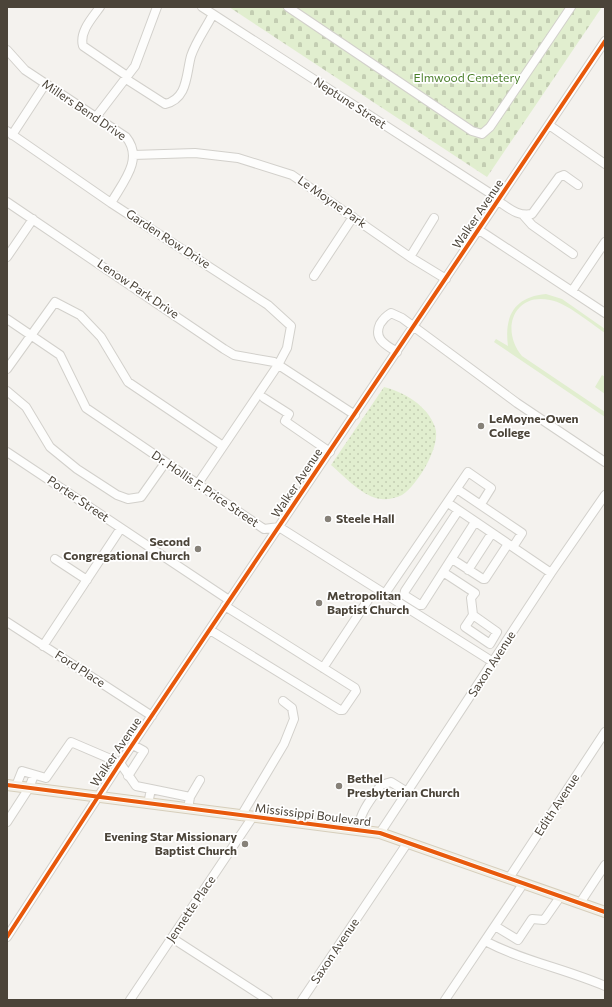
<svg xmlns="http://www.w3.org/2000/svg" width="612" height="1007" font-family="Commissioner,sans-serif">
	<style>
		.grass { fill: url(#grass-dots) }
		.cemetery { fill: url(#cemetery-stones) }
		.pitch { fill: #e1eecf }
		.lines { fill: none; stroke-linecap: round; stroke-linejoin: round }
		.minor-casing { stroke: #d2d0cb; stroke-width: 10 }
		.major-casing { stroke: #d6cebb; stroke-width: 12 }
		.minor { stroke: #fdfdfc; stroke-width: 8 }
		.major { stroke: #f2efe6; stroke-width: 10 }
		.cycleway-casing { stroke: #fff; stroke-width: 6 }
		.cycleway { stroke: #e8590c; stroke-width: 4 }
		.poi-dot { fill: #868178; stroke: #fff; stroke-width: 1.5 }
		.labels { text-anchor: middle; stroke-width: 3.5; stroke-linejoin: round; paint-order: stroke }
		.park-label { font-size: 12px; fill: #4a7f2a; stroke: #fff }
		.street-label { font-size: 12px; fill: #4b4439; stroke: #fff }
		.poi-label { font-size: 12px; font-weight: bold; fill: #4b4439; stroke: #fff; text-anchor: start }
	</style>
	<defs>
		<pattern id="grass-dots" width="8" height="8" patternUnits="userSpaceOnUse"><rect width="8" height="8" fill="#e1eecf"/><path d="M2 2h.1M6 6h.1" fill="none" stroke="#c3cdb2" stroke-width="1.8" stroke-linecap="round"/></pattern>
		<pattern id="cemetery-stones" width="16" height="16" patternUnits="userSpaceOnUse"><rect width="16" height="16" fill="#e1eecf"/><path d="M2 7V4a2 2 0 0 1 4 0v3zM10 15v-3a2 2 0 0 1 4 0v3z" fill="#c3cdb2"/></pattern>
	</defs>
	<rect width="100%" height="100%" fill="#f4f2ee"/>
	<!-- grass -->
	<path class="grass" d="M384 387C404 392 428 406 435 427 442 445 417 486 402 495 396 498 387 500 381 499 363 497 345 477 331 465Z"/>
	<!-- cemetery -->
	<path class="cemetery" d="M229 7H602L487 177Z"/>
	<!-- pitch -->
	<path class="pitch" d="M546 294 562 299 605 329V333C590 323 567 303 550 300 514 292 500 330 522 356L605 412V417L494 342 496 339 508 346C504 316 514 297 546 294Z
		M602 375 605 377V394L595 387Z"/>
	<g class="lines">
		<!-- minor casing -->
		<g class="minor-casing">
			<path id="minor" d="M100 7C92 18 79 32 83 46L127 76
				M202 7 499 199
				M288 7 472 131 482 134 490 127 571 7
				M7 50 25 70 126 137C144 159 123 182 111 203
				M126 79 165 104C188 99 186 74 191 56 196 41 206 28 213 14
				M96 117 135 66 157 7
				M549 125 605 164
				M7 131 111 203 268 305 291 326 287 348 278 365 197 485
				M12 135 46 83
				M133 155 195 153 238 158 292 175 410 257 446 279
				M498 201C509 208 518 217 532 214L559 177 564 175 578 185
				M7 202 224 349 234 355 274 362 355 415
				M524 216 532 225 573 254
				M479 230 605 313
				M7 257 33 219
				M410 257 434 218
				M314 276 353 217
				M572 291 605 242
				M7 319 60 355 86 408 264 529 279 527 493 662
				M397 352C386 345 373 339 380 324 383 319 386 316 391 313L402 318 517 403 605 462
				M7 369 55 302 80 315 101 337 128 382 223 446
				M7 391 26 407 50 447 77 469 117 495 128 499 141 497 165 463
				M264 398 289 414 285 421 330 452
				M7 452 229 600
				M457 489 522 533 513 547
				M448 503 551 573
				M458 511 405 591 404 595 420 605H422L475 522
				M55 559 87 580
				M452 559 483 579H485L508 544
				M468 570 492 533
				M443 572 475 593 471 598 473 615 497 632 490 644 465 627 473 615
				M384 595 468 472 491 488 481 504
				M7 622 152 716
				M210 630 340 710H343L356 691 355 688 225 606
				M43 646 121 528
				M323 668 368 600
				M128 776 144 751 133 745
				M16 786 22 771 46 778 71 742 120 763 136 786 151 789 148 804
				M151 789 190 797 188 809
				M190 797 200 780
				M241 816 284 744 294 719 292 708 283 701
				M7 822 29 788 34 775
				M358 829C360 812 371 799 381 785L391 782 407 792
				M380 833 551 573 605 495
				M509 878 605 732
				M580 903 605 865
				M495 926 518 940 532 919 544 920 560 897
				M7 937 120 763 605 41
				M172 938 268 1000
				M485 941C523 961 566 969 605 986
				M130 1000 252 818
				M302 1000 408 842
				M445 1000 523 884"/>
		</g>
		<!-- major casing -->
		<g class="major-casing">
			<path id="major" d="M7 785 380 833 605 912"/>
		</g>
		<!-- minor -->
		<use href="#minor" class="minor"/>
		<!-- major -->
		<use href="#major" class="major"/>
		<!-- cycleway casing -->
		<g class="cycleway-casing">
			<path id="cycleway" d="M7 785 380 833 605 912
				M7 937 120 763 605 41"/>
		</g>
		<!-- cycleway -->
		<use href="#cycleway" class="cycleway"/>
	</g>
	<!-- markers -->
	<g class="poi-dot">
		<circle cx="481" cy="426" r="4"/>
		<circle cx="328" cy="519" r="4"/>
		<circle cx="198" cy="549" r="4"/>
		<circle cx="319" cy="603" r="4"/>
		<circle cx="339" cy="786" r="4"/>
		<circle cx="245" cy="844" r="4"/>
	</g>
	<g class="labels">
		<!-- park labels -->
		<g class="park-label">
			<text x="467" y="82">Elmwood Cemetery</text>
		</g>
		<!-- street labels -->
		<g class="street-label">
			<text transform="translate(350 103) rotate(33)" y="4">Neptune Street</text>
			<text transform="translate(84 110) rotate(34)" y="4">Millers Bend Drive</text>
			<text transform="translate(332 202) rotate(35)" y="4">Le Moyne Park</text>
			<text transform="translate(478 214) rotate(-56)" y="4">Walker Avenue</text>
			<text transform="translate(168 239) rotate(33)" y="4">Garden Row Drive</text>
			<text transform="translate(138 289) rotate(34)" y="4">Lenow Park Drive</text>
			<text transform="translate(297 483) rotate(-56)" y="4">Walker Avenue</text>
			<text transform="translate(205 489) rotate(34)" y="4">Dr. Hollis F. Price Street</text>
			<text transform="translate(78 499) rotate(34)" y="4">Porter Street</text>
			<text transform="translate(492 664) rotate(-57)" y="4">Saxon Avenue</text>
			<text transform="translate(80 669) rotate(33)" y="4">Ford Place</text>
			<text transform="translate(116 752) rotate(-56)" y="4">Walker Avenue</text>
			<text transform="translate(557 805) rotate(-57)" y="4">Edith Avenue</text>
			<text transform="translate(313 815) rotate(7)" y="4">Mississippi Boulevard</text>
			<text transform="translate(191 909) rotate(-56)" y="4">Jennette Place</text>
			<text transform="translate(335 951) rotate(-56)" y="4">Saxon Avenue</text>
		</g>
		<!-- poi labels -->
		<g class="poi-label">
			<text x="489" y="423">LeMoyne-Owen<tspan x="489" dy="14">College</tspan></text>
			<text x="336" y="523">Steele Hall</text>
			<text x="190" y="546" text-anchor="end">Second<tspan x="190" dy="14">Congregational Church</tspan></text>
			<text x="327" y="600">Metropolitan<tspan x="327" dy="14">Baptist Church</tspan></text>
			<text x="347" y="783">Bethel<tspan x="347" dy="14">Presbyterian Church</tspan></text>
			<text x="237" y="841" text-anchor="end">Evening Star Missionary<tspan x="237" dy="14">Baptist Church</tspan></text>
		</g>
	</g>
	<!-- border -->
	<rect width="612" height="1007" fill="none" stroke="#4b4439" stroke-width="16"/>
</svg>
